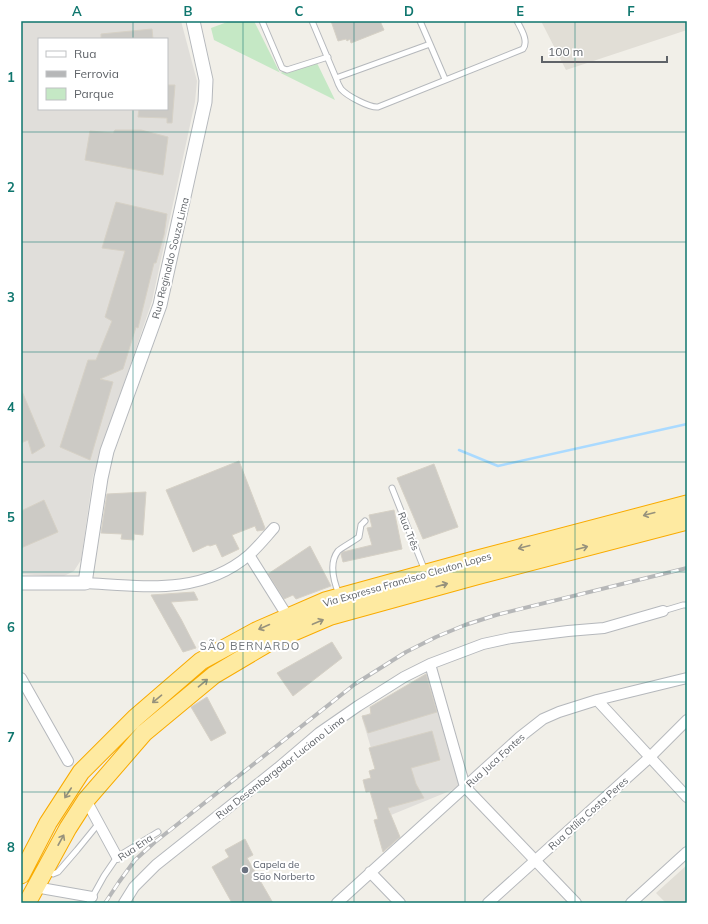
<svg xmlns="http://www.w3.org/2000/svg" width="708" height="924" font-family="Mulish,sans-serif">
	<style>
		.industrial { fill: #e0deda; fill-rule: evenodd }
		.education { fill: #e1ded6 }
		.green { fill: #c5e8c5 }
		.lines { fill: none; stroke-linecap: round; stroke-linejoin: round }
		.stream { stroke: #aadaff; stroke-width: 2.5 }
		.building { fill: #cccac5; stroke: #d6d1c6 }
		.service-casing { stroke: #b5b8bc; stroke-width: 7 }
		.minor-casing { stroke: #b5b8bc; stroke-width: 12 }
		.tertiary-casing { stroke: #b5b8bc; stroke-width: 15 }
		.trunk-casing { stroke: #f9ab00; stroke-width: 19 }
		.service { stroke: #fff; stroke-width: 5 }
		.minor { stroke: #fff; stroke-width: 10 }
		.tertiary { stroke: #fff; stroke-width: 13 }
		.trunk { stroke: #feeaa1; stroke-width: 17 }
		.rail-casing { stroke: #b6b7b8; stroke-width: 4 }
		.rail { stroke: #fff; stroke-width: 2.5; stroke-dasharray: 8; stroke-linecap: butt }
		.oneway { stroke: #97927c }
		.grid { fill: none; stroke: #0f766e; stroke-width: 1; stroke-opacity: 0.55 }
		.worship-dot { fill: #6b7280; stroke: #fff; stroke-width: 1.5 }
		.labels { text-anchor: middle; stroke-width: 4; stroke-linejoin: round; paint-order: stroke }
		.street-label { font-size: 10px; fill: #5f6368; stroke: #fff }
		.worship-label { font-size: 10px; fill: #5b616d; stroke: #fff; text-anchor: start }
		.neighbourhood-label { font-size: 11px; letter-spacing: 1px; fill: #70757a; stroke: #fff }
		.neatline { fill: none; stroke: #0f766e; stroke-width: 1.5 }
		.grid-label { font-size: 13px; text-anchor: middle; font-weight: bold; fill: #0f766e }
	</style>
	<rect width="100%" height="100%" fill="#f1efe8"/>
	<!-- industrial -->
	<path class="industrial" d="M21 21H181L197 81 195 102 152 301 93 476 81 560 74 571 62 577 21 574ZM39 39H167V109H39Z
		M431 673 462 786 391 815 362 718Z"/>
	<!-- education -->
	<path class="education" d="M541 21H687V30L566 70Z
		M687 865V903H666L656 893Z"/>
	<!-- green -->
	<path class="green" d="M230 21H254L280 73 316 61 335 100 214 40 211 28Z"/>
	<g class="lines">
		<!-- stream -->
		<path class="stream" d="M459 450 498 466 687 424"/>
	</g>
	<!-- building -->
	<path class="building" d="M331 21H380L384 30 351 43 350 39 347 41 346 39 338 41Z
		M152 29 153 39H101V34Z
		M167 85H175L172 123H167V118L138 117 139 109H167Z
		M115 130H141L168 137 163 175 85 160 90 131 113 133Z
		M116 202 167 214 164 235 156 263H154L138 328 136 327 123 369 100 379 113 382 90 460 60 447 88 360H96L112 321 105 317 125 251 102 248Z
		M21 389 45 446 32 454 28 440 21 443Z
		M239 461 265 528 264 530 257 531 255 526 232 535 239 549 222 557 216 544 210 546 208 545 193 552 166 490Z
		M434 464 458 527 423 539 397 478Z
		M146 492 143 535 134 534V540L121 539 122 534 101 533 107 494Z
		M44 500 58 532 21 548V511Z
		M394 510 402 549 343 562 341 554 343 552 372 545 367 528 372 527 369 515Z
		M310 546 331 586 296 599 293 595 284 599 268 574Z
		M194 592 198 600 171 602 181 619 196 648 183 652 151 595Z
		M332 642 342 658 293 696 277 673Z
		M426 674 437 712 368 733 362 716 371 714 370 707Z
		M207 697 226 733 211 741 191 707Z
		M432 731 440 760 411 768 416 784 424 798 388 808 400 837 383 852 374 820 378 819 370 791 366 792 363 780 371 778 369 771 375 769 369 748Z
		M245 839 253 855 247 858 273 903H232L212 867 229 857 225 850Z"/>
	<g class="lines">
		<!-- service casing -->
		<g class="service-casing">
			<path id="service" d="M262 21 282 68 287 70 328 57
				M312 21 336 78 430 44 420 21
				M430 44 445 79
				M336 78C337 81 339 86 341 89 347 96 370 108 378 107L523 49C529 41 521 29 517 21
				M392 488 425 571
				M339 594C334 582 328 564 338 551 341 548 354 541 359 537L361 525 365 521
				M663 611 683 605H687
				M47 870 53 874 58 872 77 850 99 823
				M89 903 104 876 117 857 158 832"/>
		</g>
		<!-- minor casing -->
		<g class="minor-casing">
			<path id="minor" d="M249 555 288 617
				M85 583C142 586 201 596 249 555 258 547 266 537 274 528
				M430 664 465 787 576 903
				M21 678 68 761
				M597 700 687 797
				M86 800 117 857
				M370 872 400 903
				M35 887 92 897
				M124 903 134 887 156 865 278 768 319 733 358 706 404 677 430 664 483 644 511 638 568 631 604 628 663 611
				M337 903 520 737 543 719 559 712 597 700 687 678
				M488 903 649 758 687 720
				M631 903 687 852"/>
		</g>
		<!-- tertiary casing -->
		<g class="tertiary-casing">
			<path id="tertiary" d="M21 583H85L101 478 107 451 160 305 205 102 206 80 193 21"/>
		</g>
		<!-- trunk casing -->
		<g class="trunk-casing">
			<path id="trunk" d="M21 875 48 823 81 772 135 718 201 661 256 631 325 601 474 560 687 504
				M27 903 68 828 86 800 144 733 214 675 268 643 331 616 476 576 687 521"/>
		</g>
		<!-- service -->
		<use href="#service" class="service"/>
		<!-- minor -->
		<use href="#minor" class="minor"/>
		<!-- tertiary -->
		<use href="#tertiary" class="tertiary"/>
		<!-- trunk -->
		<use href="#trunk" class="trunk"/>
		<!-- rail casing -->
		<g class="rail-casing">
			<path id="rail" d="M105 903 119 882 135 860 155 842 355 684 406 652 436 637 465 625 496 615 687 568"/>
		</g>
		<!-- rail -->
		<use href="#rail" class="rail"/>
	</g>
	<!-- one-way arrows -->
	<defs><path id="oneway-shaft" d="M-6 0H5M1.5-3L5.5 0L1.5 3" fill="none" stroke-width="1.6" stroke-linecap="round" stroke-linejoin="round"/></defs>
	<g class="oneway">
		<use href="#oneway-shaft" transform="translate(649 514) rotate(165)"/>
		<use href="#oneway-shaft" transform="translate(524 547) rotate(165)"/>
		<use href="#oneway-shaft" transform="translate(582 548) rotate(-15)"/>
		<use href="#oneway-shaft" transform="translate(442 585) rotate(-16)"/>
		<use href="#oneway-shaft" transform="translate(318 622) rotate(-23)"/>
		<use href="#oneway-shaft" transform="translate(264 627) rotate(156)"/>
		<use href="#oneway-shaft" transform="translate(203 683) rotate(-40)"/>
		<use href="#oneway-shaft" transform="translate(157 699) rotate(140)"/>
		<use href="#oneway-shaft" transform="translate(68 793) rotate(123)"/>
		<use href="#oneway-shaft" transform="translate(61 840) rotate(-61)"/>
	</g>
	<!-- grid -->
	<path class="grid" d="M133 21V39M243 21V903M354 21V903M465 21V903M575 21V903M133 109V903M21 132H687M21 242H687M21 352H687M21 462H687M21 572H687M21 682H687M21 792H687"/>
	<!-- markers -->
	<circle class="worship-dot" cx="245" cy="870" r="4"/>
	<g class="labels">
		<!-- street labels -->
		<g class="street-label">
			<text transform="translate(170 258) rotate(-76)" y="4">Rua Reginaldo Souza Lima</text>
			<text transform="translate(409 531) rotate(68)" y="4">Rua Três</text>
			<text transform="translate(407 579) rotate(-16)" y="4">Via Expressa Francisco Cleuton Lopes</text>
			<text transform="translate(495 760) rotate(-42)" y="4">Rua Juca Fontes</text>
			<text transform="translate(280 767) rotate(-38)" y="4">Rua Desembargador Luciano Lima</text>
			<text transform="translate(588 813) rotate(-42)" y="4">Rua Otília Costa Peres</text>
			<text transform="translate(135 847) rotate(-34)" y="4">Rua Ena</text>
		</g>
		<!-- worship labels -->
		<g class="worship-label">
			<text x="253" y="868">Capela de<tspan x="253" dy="12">São Norberto</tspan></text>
		</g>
		<!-- neighbourhood labels -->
		<g class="neighbourhood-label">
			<text x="250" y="650">SÃO BERNARDO</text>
		</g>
	</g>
	<!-- border -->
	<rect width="708" height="924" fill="none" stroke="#ffffff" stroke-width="44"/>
	<!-- legend -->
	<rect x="38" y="38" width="130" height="72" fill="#ffffff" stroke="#bfc1c3"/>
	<rect x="46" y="51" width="20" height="6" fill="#ffffff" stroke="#bfc1c3"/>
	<text x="74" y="58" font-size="12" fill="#5f6368">Rua</text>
	<rect x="46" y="71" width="20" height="6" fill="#b6b7b8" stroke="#bfc1c3"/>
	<text x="74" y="78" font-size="12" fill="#5f6368">Ferrovia</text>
	<rect x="46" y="88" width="20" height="12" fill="#c5e8c5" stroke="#bfc1c3"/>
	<text x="74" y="98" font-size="12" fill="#5f6368">Parque</text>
	<!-- scale -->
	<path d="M542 56v6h125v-6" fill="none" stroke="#5f6368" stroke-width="2"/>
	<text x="548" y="56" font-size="12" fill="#5f6368" stroke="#ffffff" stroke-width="3" paint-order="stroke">100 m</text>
	<rect x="22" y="22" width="664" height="880" class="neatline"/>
	<g class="grid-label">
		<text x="77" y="16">A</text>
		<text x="188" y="16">B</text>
		<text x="299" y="16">C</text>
		<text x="409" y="16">D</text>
		<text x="520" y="16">E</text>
		<text x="631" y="16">F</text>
		<text x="11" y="82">1</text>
		<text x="11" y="192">2</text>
		<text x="11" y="302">3</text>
		<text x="11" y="412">4</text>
		<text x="11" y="522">5</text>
		<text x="11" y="632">6</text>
		<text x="11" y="742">7</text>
		<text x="11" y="852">8</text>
	</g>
</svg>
